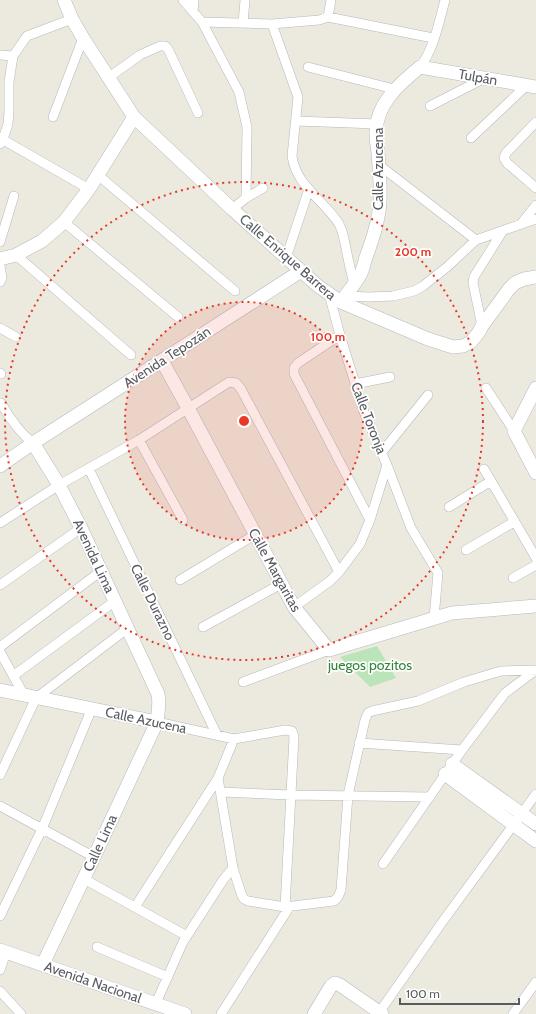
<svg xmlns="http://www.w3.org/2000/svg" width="536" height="1014" font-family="Cabin,sans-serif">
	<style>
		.green { fill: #bbe4bb }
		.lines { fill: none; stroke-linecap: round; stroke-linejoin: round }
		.street-casing { stroke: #b5b8bd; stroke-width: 10 }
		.secondary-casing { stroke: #b5b9bf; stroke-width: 14 }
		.street { stroke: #fff; stroke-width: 9 }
		.secondary { stroke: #fff; stroke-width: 13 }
		.ring { fill: none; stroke: #e93828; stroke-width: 2; stroke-dasharray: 2 4 }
		.labels { text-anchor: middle; stroke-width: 3.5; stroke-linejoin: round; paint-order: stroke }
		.street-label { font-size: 14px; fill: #585c61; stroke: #fff }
		.park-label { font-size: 14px; fill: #348438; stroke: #fff }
		.centre { fill: #e93828; stroke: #fff; stroke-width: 2 }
		.ring-label { font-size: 12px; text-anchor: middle; font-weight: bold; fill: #e93828; stroke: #fff; stroke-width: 3.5; stroke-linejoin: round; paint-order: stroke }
	</style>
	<rect width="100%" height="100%" fill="#ece9df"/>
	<!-- green -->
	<path class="green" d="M377 646 396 678 370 687 340 657Z"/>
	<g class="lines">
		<!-- street casing -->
		<g class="street-casing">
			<path id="street" d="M183 0 202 22 239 92 247 127 246 198 232 209
				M193 12 194 0
				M328 17 331 0
				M202 22 272 24 319 20 328 17 433 38
				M243 23 245 0
				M272 24 298 97 292 156C296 186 324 200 339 224 343 231 344 240 346 248 348 260 351 272 354 284
				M0 55 13 56
				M308 67 394 89
				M420 67C434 49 439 22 445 0
				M108 78 140 55 160 46H165L168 49 198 113
				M430 106 483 79
				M53 117 83 38
				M296 121 377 124
				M536 122 506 153 504 158 507 163 536 188
				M0 138 89 189
				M471 138 526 86
				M0 144 3 139 8 124 9 111V82L13 56 27 36 72 19
				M379 165 476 240
				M98 175 235 291
				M246 198 263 188
				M64 222 178 317
				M521 224 536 205
				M0 242 14 196
				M16 255 131 355
				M286 258 309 189
				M0 266 2 278 0 282
				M329 294 340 335 364 412 387 465 411 528 438 573 434 618
				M346 296 369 297 393 296 414 291 423 286 447 267 476 240 536 219
				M482 326 473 283 474 277 502 232
				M0 328 16 337
				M340 335 298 363 294 368V374L370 520
				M0 373 1 374
				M355 384 390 377
				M486 388 514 431
				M1 403C9 417 20 433 33 443
				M139 440 183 520
				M382 452 428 395
				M89 469 217 735
				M484 469 536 558
				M449 507 491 481
				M0 523 59 485 139 440 229 382 236 383 241 389 339 572
				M466 550 514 522
				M513 578 536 565
				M180 580 256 534
				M0 585 81 528
				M294 607 330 581 339 572 360 544 370 520 387 465
				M203 627 281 584
				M0 647 101 571
				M0 652 24 695
				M13 676 115 601
				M243 682 329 650
				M157 722 234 739 285 730 292 731 294 737 285 907
				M359 743 462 750
				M0 775 36 698 128 628
				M218 778 233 868 242 896 244 899 248 901 285 907 334 901 338 897 341 890 348 795 365 720 368 713 372 711 418 701 464 682 501 671 536 670
				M221 792 291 795 430 797
				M0 806 94 857
				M383 864 462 750 505 693 536 670
				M84 879 187 936
				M135 907 218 778 234 739
				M0 916 42 829 92 708
				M97 947 168 977
				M0 970 6 952
				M0 991 21 1014
				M156 1003 183 942 223 880 233 868
				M221 1014 290 906
				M378 1014 443 921 536 794
				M513 1014 536 982"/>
		</g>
		<!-- secondary casing -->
		<g class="secondary-casing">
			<path id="secondary" d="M64 0 72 19 83 38 134 117 232 209 318 286 341 302 428 339 453 347 463 346 471 342 479 332 482 326 509 289 515 283 524 279 536 277
				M0 259 16 255 42 241 64 222 89 189 134 117
				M341 302C346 294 356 283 360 275 363 270 364 265 365 260 372 241 379 221 380 201 381 185 379 168 378 152 377 146 376 140 376 133 376 104 399 84 420 67L536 87
				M162 361 188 408 294 607 329 650 452 613 536 606
				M536 388 514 431 536 473
				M33 443 59 485 81 528 158 694C160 704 158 712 157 722L94 857 43 964
				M0 466 33 443 301 271
				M0 690 157 722
				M452 764 536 824
				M445 774 536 841
				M0 950 185 1014
				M314 1014 331 986 335 983 340 985 382 1014"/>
		</g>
		<!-- street -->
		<use href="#street" class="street"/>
		<!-- secondary -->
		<use href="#secondary" class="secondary"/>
	</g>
	<!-- distance rings -->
	<circle cx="244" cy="421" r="119" fill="#e93828" fill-opacity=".12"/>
	<g class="ring">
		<circle cx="244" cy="421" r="119"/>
		<circle cx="244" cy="421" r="239"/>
	</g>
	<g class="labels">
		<!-- street labels -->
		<g class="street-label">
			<text transform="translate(478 77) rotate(10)" y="5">Tulpán</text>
			<text transform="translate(378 169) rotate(-90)" y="5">Calle Azucena</text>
			<text transform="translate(288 257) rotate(41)" y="5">Calle Enrique Barrera</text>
			<text transform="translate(167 357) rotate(-33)" y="5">Avenida Tepozán</text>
			<text transform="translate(369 418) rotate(69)" y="5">Calle Toronja</text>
			<text transform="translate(94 556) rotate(65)" y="5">Avenida Lima</text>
			<text transform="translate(275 570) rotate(61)" y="5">Calle Margaritas</text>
			<text transform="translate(153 602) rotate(64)" y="5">Calle Durazno</text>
			<text transform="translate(146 720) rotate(12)" y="5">Calle Azucena</text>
			<text transform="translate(100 843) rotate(-65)" y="5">Calle Lima</text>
			<text transform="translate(93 982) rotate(19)" y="5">Avenida Nacional</text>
		</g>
		<!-- park labels -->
		<g class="park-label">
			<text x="370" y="670">juegos pozitos</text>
		</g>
	</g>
	<circle cx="244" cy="421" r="6" class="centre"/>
	<g class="ring-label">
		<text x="413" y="256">200 m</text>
		<text x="328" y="341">100 m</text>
	</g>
	<!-- scale -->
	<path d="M400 998v6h119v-6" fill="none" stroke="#585c61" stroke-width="2"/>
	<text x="406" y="998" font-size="12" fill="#585c61" stroke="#ffffff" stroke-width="3" paint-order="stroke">100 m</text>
</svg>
